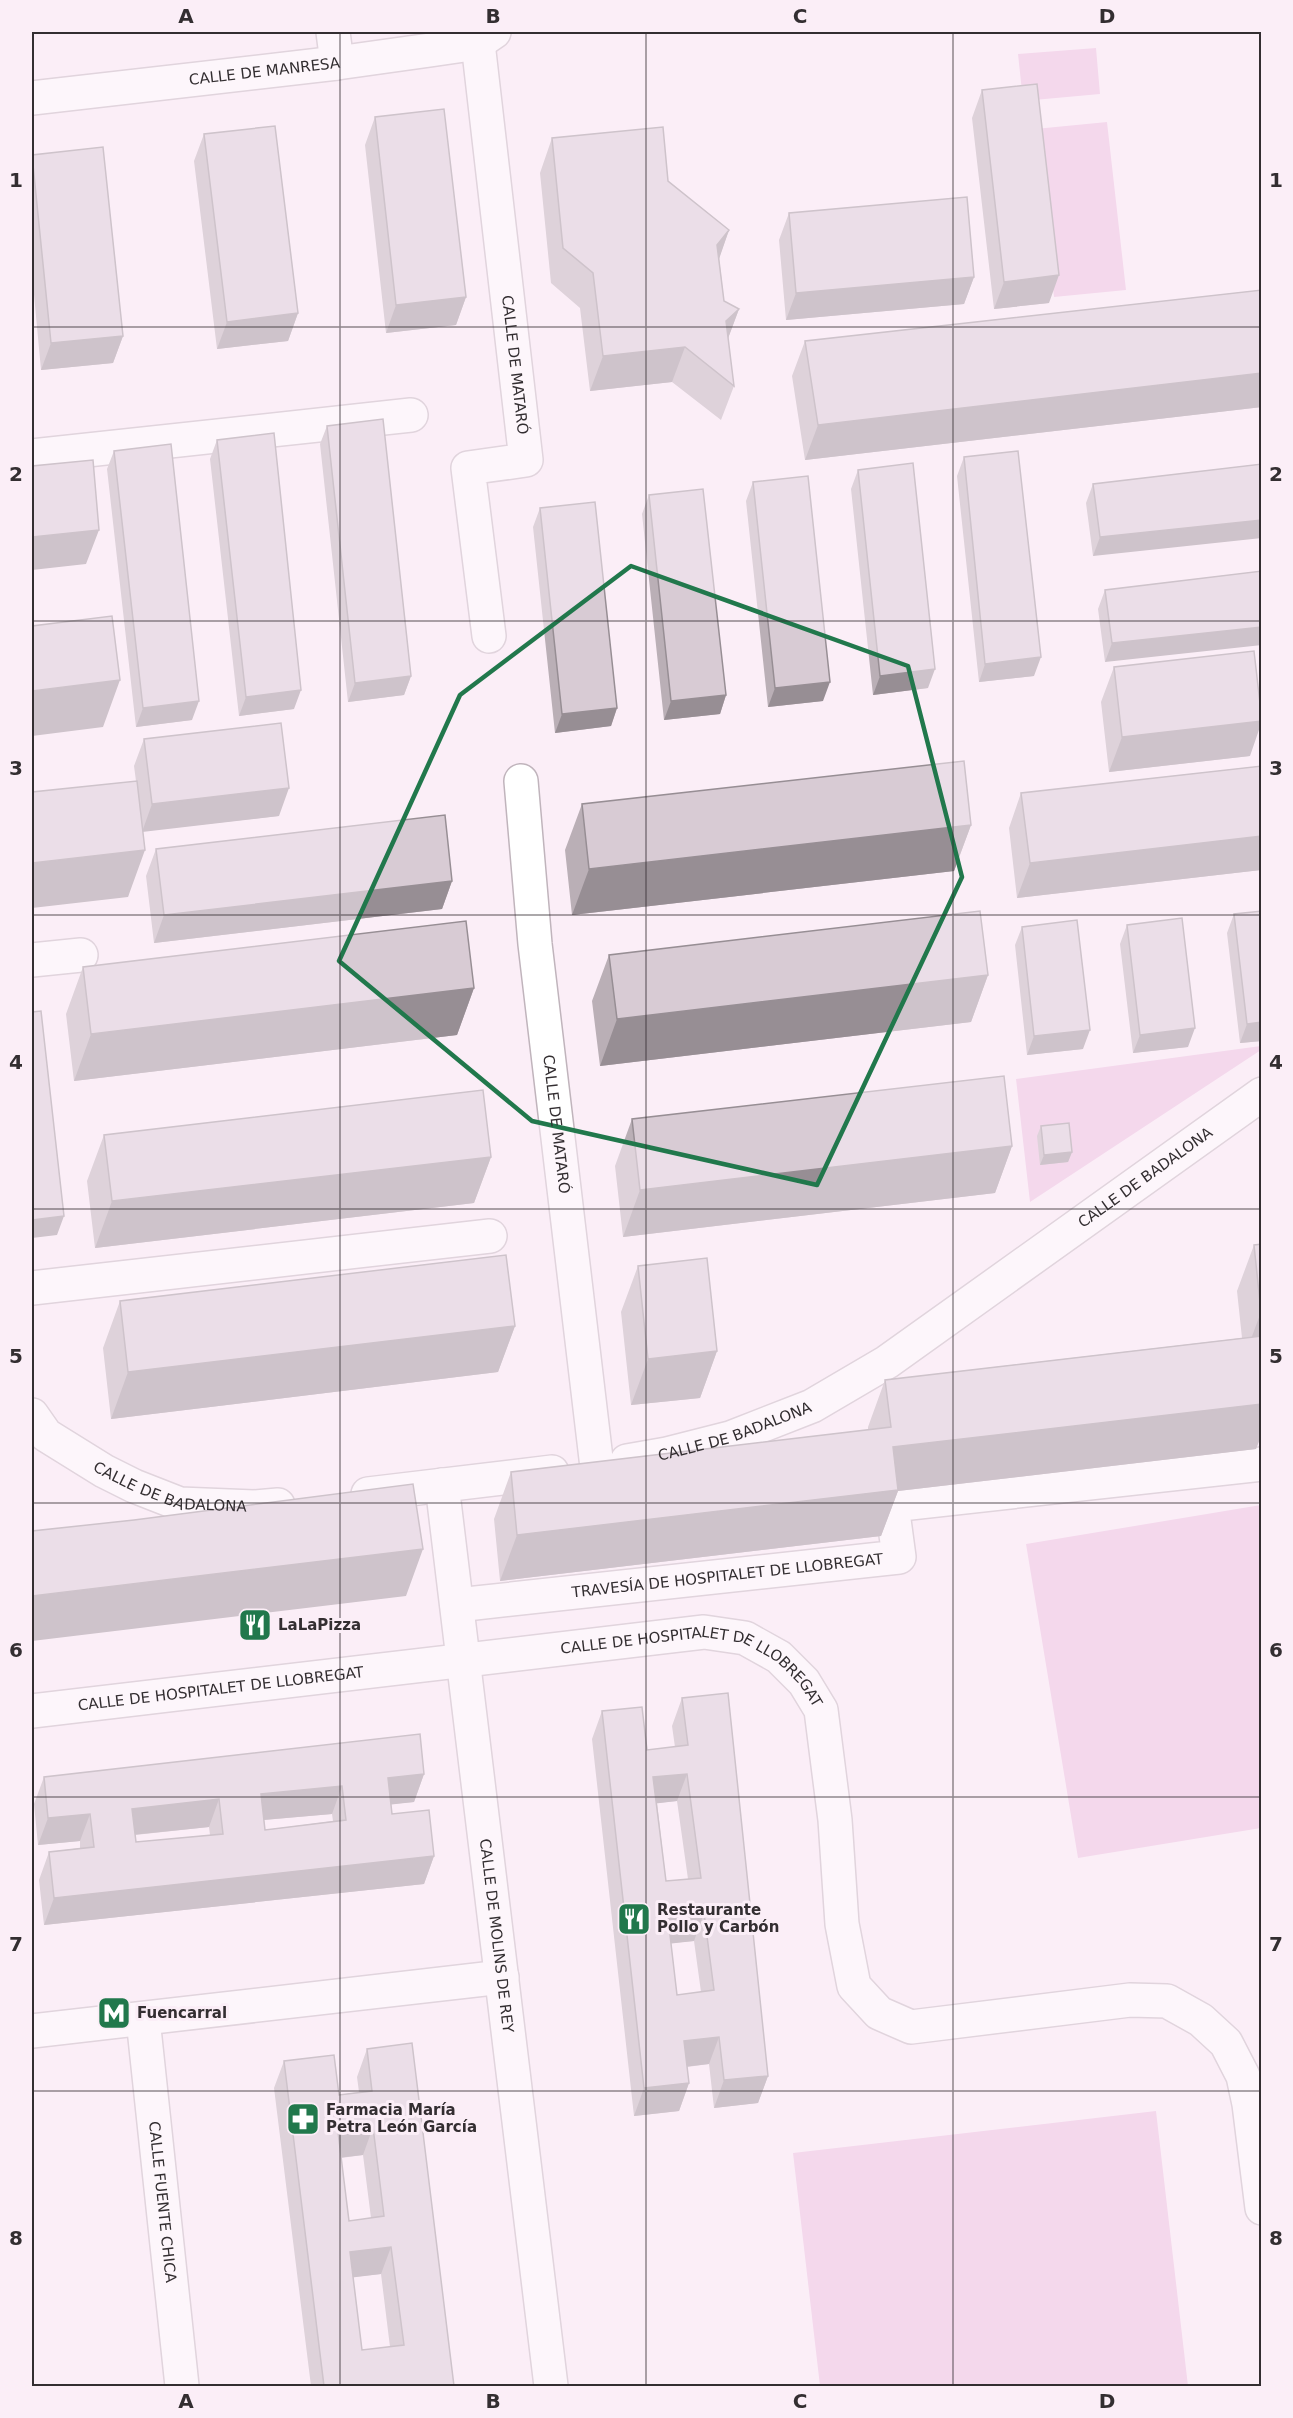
<svg xmlns="http://www.w3.org/2000/svg" width="1293" height="2418" font-family="'DejaVu Sans',sans-serif">
	<style>
		.green { fill: #ebbdde }
		.lines { fill: none; stroke-linecap: round; stroke-linejoin: round }
		.minor-casing { stroke: #c0b4bc; stroke-width: 36 }
		.minor { stroke: #fff; stroke-width: 33 }
		.wall { fill: #baafb6; fill-rule: evenodd }
		.shaded-wall { fill: #978e94 }
		.building { fill: #d8cbd4; stroke: #978e94; stroke-width: 1.5; fill-rule: evenodd }
		.marked { fill: none; stroke: #21784c; stroke-width: 4.5; stroke-linejoin: round }
		.grid { fill: none; stroke: #332e31; stroke-width: 1.5; stroke-opacity: 0.55 }
		.labels { text-anchor: middle; stroke-width: 6; stroke-linejoin: round; paint-order: stroke }
		.street-label { font-size: 15px; fill: #332e31; stroke: #fbeef7 }
		.poi-label { font-size: 15px; font-weight: bold; fill: #332e31; stroke: #fbeef7; text-anchor: start }
		.neatline { fill: none; stroke: #332e31; stroke-width: 2 }
		.grid-label { font-size: 20px; text-anchor: middle; font-weight: bold; fill: #332e31 }
	</style>
	<rect width="100%" height="100%" fill="#fbeef7"/>
	<!-- green -->
	<path class="green" d="M1096 48 1100 94 1023 101 1018 54Z
		M1107 122 1126 290 1054 297 1035 129Z
		M1261 1046V1050L1030 1202 1016 1079Z
		M1261 1505V1828L1078 1858 1026 1544Z
		M1156 2111 1188 2386H820L793 2153Z"/>
	<g class="lines">
		<!-- minor casing -->
		<g class="minor-casing">
			<g id="minor">
				<path d="M333 32 337 63"/>
				<path id="s1" d="M478 43 526 460 468 468 489 636"/>
				<path id="s2" d="M32 98 337 63 430 50 478 43 494 32"/>
				<path d="M32 456 411 415"/>
				<path id="s3" d="M521 781 535 944 597 1467"/>
				<path d="M32 960 81 955"/>
				<path d="M32 1288 490 1236"/>
				<path id="s4" d="M32 1415 46 1435 104 1471 134 1486 180 1504 254 1507 278 1505"/>
				<path id="s5" d="M627 1461 667 1454 730 1438 812 1406 887 1362 1262 1094"/>
				<path id="s6" d="M442 1485 551 2386"/>
				<path d="M368 1494 552 1472"/>
				<path id="s7" d="M457 1605 899 1557 892 1505 1262 1464"/>
				<path id="s8" d="M32 1711 704 1632 745 1638 779 1657 804 1682 821 1710 835 1820 842 1924 854 1986 879 2013 911 2027 1130 2000 1167 2001 1201 2020 1226 2043 1243 2076 1249 2104 1262 2208"/>
				<path id="s9" d="M143 2019 182 2386"/>
				<path d="M32 2031 502 1977"/>
			</g>
		</g>
		<!-- minor -->
		<use href="#minor" class="minor"/>
	</g>
	<!-- wall -->
	<path class="wall" d="M982 90 1049 303 994 309 972 118Z
		M375 117 466 297 456 325 386 333 365 145Z
		M204 134 298 313 288 341 217 349 194 161Z
		M552 138 668 181 729 230 719 258 724 301 739 309 728 338 734 386 721 420 672 382 590 391 580 308 551 283 540 173Z
		M32 155 123 336 113 363 41 370 32 273Z
		M789 213 974 277 964 304 786 320 779 240Z
		M1262 290V407L805 460 792 376 805 341Z
		M327 426 411 676 404 695 348 702 320 444Z
		M217 440 294 709 239 716 210 459Z
		M114 451 192 720 136 727 107 469Z
		M964 457 1034 676 979 682 957 476Z
		M1262 464 1093 556 1086 503 1093 484Z
		M858 470 928 688 873 695 851 489Z
		M753 482 823 701 768 707 746 501Z
		M649 495 726 695 720 714 664 720 642 514Z
		M540 508 617 708 611 726 555 733 533 527Z
		M1262 571 1105 662 1098 609 1105 590Z
		M1114 667 1250 756 1109 772 1101 702Z
		M144 739 279 816 142 831 128 897 136 781 134 766Z
		M1262 766 1261 870 1017 898 1009 828 1021 793Z
		M582 804 971 825 954 871 572 915 565 850Z
		M156 849 452 881 442 909 154 943 146 876Z
		M1262 911V1041L1240 1043 1227 933 1234 914Z
		M1127 925 1188 1047 1133 1053 1120 944Z
		M1022 927 1083 1049 1027 1055 1015 945Z
		M609 955 988 975 971 1022 600 1066 592 1001Z
		M83 967 474 988 457 1035 74 1081 66 1014Z
		M632 1119 1012 1146 995 1193 623 1237 615 1166Z
		M1041 1126 1072 1152 1068 1162 1040 1165 1037 1136Z
		M104 1135 491 1157 474 1203 95 1248 87 1181Z
		M1262 1244V1433L1256 1449 898 1491 881 1536 500 1581 494 1519 511 1472 868 1430V1427L885 1380 1242 1338 1237 1291 1254 1245Z
		M638 1266 717 1351 700 1398 631 1405 621 1312Z
		M120 1301 515 1326 498 1372 111 1419 103 1348Z
		M682 1698 768 2076 758 2103 714 2108 709 2064 687 2067 689 2083 679 2111 634 2116 592 1739 602 1711 647 1750 675 1747 672 1726ZM677 1801 688 1879 666 1881 657 1803ZM694 1941 701 1992 677 1995 671 1943Z
		M424 1774 414 1802 391 1804 392 1814 434 1856 424 1884 44 1925 39 1880 49 1852 80 1848V1841L38 1845 34 1804 44 1777ZM332 1814 333 1821 265 1830 264 1820ZM209 1827 210 1835 136 1842 135 1835Z
		M367 2049 454 2386H311L274 2088 284 2061 339 2095 359 2092 357 2077ZM363 2155 371 2218 349 2221 341 2158ZM381 2274 390 2347 362 2350 353 2277Z"/>
	<!-- shaded-wall -->
	<path class="shaded-wall" d="M729 230 717 265V245Z
		M1059 275 1049 303 994 309 1004 282Z
		M974 277 964 304 786 320 796 293Z
		M466 297 456 325 386 333 396 305Z
		M739 309 726 344V321Z
		M298 313 288 341 217 349 227 322Z
		M123 336 113 363 41 370 51 343Z
		M685 347 672 382 590 391 603 356Z
		M1262 373V407L805 460 818 425Z
		M1262 520V538L1093 556 1100 537Z
		M99 530 86 564 32 570V537Z
		M1262 627V645L1105 662 1112 643Z
		M1041 657 1034 676 979 682 985 664Z
		M935 669 928 688 873 695 880 676Z
		M411 676 404 695 348 702 355 683Z
		M120 680 103 727 32 736V691Z
		M830 682 823 701 768 707 775 688Z
		M301 690 294 709 239 716 246 697Z
		M726 695 720 714 664 720 671 701Z
		M199 701 192 720 136 727 143 708Z
		M617 708 611 726 555 733 562 714Z
		M1262 721 1250 756 1109 772 1122 737Z
		M289 788 279 816 142 832 152 804Z
		M971 825 954 871 572 915 589 869Z
		M1262 836 1261 870 1017 898 1030 863Z
		M145 850 128 897 32 908V863Z
		M452 881 442 909 154 943 164 915Z
		M988 975 971 1022 600 1066 617 1019Z
		M474 988 457 1035 74 1081 91 1034Z
		M1262 1022V1041L1240 1043 1247 1024Z
		M1195 1028 1188 1047 1133 1053 1140 1035Z
		M1090 1030 1083 1049 1027 1055 1034 1036Z
		M1012 1146 995 1193 623 1237 640 1190Z
		M1072 1152 1068 1162 1040 1165 1044 1155Z
		M491 1157 474 1203 95 1248 112 1201Z
		M64 1216 57 1235 32 1238V1220Z
		M1261 1312 1262 1356 1244 1358Z
		M515 1326 498 1372 111 1419 128 1372Z
		M717 1351 700 1398 631 1405 648 1359Z
		M1262 1404V1433L1256 1449 898 1491 881 1536 500 1581 517 1535 893 1447Z
		M423 1549 406 1596 32 1641V1596Z
		M424 1774 414 1802 378 1806 388 1778Z
		M687 1774 677 1801 643 1805 653 1777Z
		M342 1786 332 1814 251 1821 261 1794Z
		M219 1799 209 1827 122 1836 132 1809Z
		M90 1814 80 1841 38 1845 48 1818Z
		M434 1856 424 1884 44 1925 54 1898Z
		M704 1913 694 1941 658 1945 668 1918Z
		M719 2037 709 2064 674 2068 684 2041Z
		M768 2076 758 2103 714 2108 724 2080Z
		M689 2083 679 2111 634 2116 644 2088Z
		M373 2127 363 2155 328 2159 338 2132Z
		M391 2247 381 2274 340 2279 350 2252Z"/>
	<!-- building -->
	<path class="building" d="M1037 84 1059 275 1004 282 982 90Z
		M444 109 466 297 396 305 375 117Z
		M275 126 298 313 227 322 204 134Z
		M663 127 668 181 729 230 717 245 724 301 739 309 726 321 734 386 685 347 603 356 593 273 563 248 552 138Z
		M103 147 123 336 51 343 32 155Z
		M967 197 974 277 796 293 789 213Z
		M1262 290V373L818 425 805 341Z
		M383 419 411 676 355 683 327 426Z
		M274 433 301 690 246 697 217 440Z
		M171 444 199 701 143 708 114 451Z
		M1018 451 1041 657 985 664 964 457Z
		M93 460 99 530 32 537V466Z
		M913 463 935 669 880 676 858 470Z
		M1262 464V520L1100 537 1093 484Z
		M808 476 830 682 775 688 753 482Z
		M703 489 726 695 671 701 649 495Z
		M595 502 617 708 562 714 540 508Z
		M1262 571V627L1112 643 1105 590Z
		M112 616 120 680 32 691V626Z
		M1254 651 1262 721 1122 737 1114 667Z
		M281 723 289 788 152 804 144 739Z
		M964 761 971 825 589 869 582 804Z
		M1262 766V836L1030 863 1021 793Z
		M137 781 145 850 32 863V792Z
		M445 815 452 881 164 915 156 849Z
		M980 911 988 975 617 1019 609 955Z
		M1262 911V1022L1247 1024 1234 914Z
		M1182 918 1195 1028 1140 1035 1127 925Z
		M1077 920 1090 1030 1034 1036 1022 927Z
		M466 921 474 988 91 1034 83 967Z
		M41 1011 64 1216 32 1220V1012Z
		M1004 1076 1012 1146 640 1190 632 1119Z
		M483 1090 491 1157 112 1201 104 1135Z
		M1069 1123 1072 1152 1044 1155 1041 1126Z
		M1262 1244V1312H1261L1254 1245Z
		M506 1255 515 1326 128 1372 120 1301Z
		M707 1258 717 1351 648 1359 638 1266Z
		M1262 1336V1404L893 1447 898 1490 517 1535 511 1472 891 1427 885 1380Z
		M413 1484 423 1549 32 1596V1531L134 1520Z
		M728 1693 768 2076 724 2080 719 2037 684 2041 689 2083 644 2088 602 1711 642 1707 647 1750 688 1745 682 1698ZM687 1774 701 1878 666 1881 653 1777ZM704 1913 714 1990 677 1995 668 1918Z
		M420 1734 424 1774 388 1778 392 1814 429 1810 434 1856 54 1898 49 1852 94 1847 90 1814 48 1818 44 1777ZM342 1786 346 1820 265 1830 261 1794ZM219 1799 223 1834 136 1842 132 1809Z
		M412 2043 454 2386H324L284 2061 334 2055 339 2095 372 2091 367 2049ZM373 2127 384 2216 349 2221 338 2132ZM391 2247 404 2345 362 2350 350 2252Z"/>
	<!-- marked area -->
	<path d="M0 0H1293V2418H0ZM631 566 908 666 962 877 817 1185 532 1121 339 961 460 695Z" fill="#fbeef7" fill-opacity=".55" fill-rule="evenodd"/>
	<path class="marked" d="M631 566 908 666 962 877 817 1185 532 1121 339 961 460 695Z"/>
	<!-- grid -->
	<path class="grid" d="M340 32V2386M646 32V2386M953 32V2386M32 327H1262M32 621H1262M32 915H1262M32 1209H1262M32 1503H1262M32 1797H1262M32 2091H1262"/>
	<!-- icons -->
	<defs>
		<g id="restaurant-square" transform="scale(1.725)"><rect x="-9" y="-9" width="18" height="18" rx="4" fill="#21784c" stroke="#fbeef7"/><path d="M-5-6h1v4h1v-4h1v4h1v-4h1v5L-1.5 .5V6h-2V.5L-5-1ZM5-6V6H3V1.5H1.5Q1.5-4 5-6Z" fill="#fff"/></g>
		<g id="metro-square" transform="scale(1.725)"><rect x="-9" y="-9" width="18" height="18" rx="4" fill="#21784c" stroke="#fbeef7"/><path d="M-5.5 5V-5H-3L0 0L3-5H5.5V5H3V-.5L0 4L-3-.5V5Z" fill="#fff"/></g>
		<g id="pharmacy-square" transform="scale(1.725)"><rect x="-9" y="-9" width="18" height="18" rx="4" fill="#21784c" stroke="#fbeef7"/><path d="M-2-6h4v4h4v4h-4v4h-4v-4h-4v-4h4Z" fill="#fff"/></g>
	</defs>
	<g fill-rule="evenodd">
		<use href="#restaurant-square" x="255" y="1625"/>
		<use href="#restaurant-square" x="634" y="1919"/>
		<use href="#metro-square" x="114" y="2013"/>
		<use href="#pharmacy-square" x="303" y="2119"/>
	</g>
	<g class="labels">
		<!-- street labels -->
		<g class="street-label">
			<text dy="5" stroke="none"><textPath href="#s2" startOffset="234">CALLE DE MANRESA</textPath></text>
			<text dy="5" stroke="none"><textPath href="#s1" startOffset="324">CALLE DE MATARÓ</textPath></text>
			<text dy="5" stroke="none"><textPath href="#s3" startOffset="345">CALLE DE MATARÓ</textPath></text>
			<text dy="5" stroke="none"><textPath href="#s5" startOffset="598">CALLE DE BADALONA</textPath></text>
			<text dy="5" stroke="none"><textPath href="#s5" startOffset="112">CALLE DE BADALONA</textPath></text>
			<text dy="5" stroke="none"><textPath href="#s4" startOffset="162">CALLE DE BADALONA</textPath></text>
			<text dy="5" stroke="none"><textPath href="#s7" startOffset="272">TRAVESÍA DE HOSPITALET DE LLOBREGAT</textPath></text>
			<text dy="5" stroke="none"><textPath href="#s8" startOffset="676">CALLE DE HOSPITALET DE LLOBREGAT</textPath></text>
			<text dy="5" stroke="none"><textPath href="#s8" startOffset="190">CALLE DE HOSPITALET DE LLOBREGAT</textPath></text>
			<text dy="5" stroke="none"><textPath href="#s6" startOffset="454">CALLE DE MOLINS DE REY</textPath></text>
			<text dy="5" stroke="none"><textPath href="#s9" startOffset="184">CALLE FUENTE CHICA</textPath></text>
		</g>
		<!-- poi labels -->
		<g class="poi-label">
			<text x="278" y="1630">LaLaPizza</text>
			<text x="657" y="1915">Restaurante<tspan x="657" dy="17">Pollo y Carbón</tspan></text>
			<text x="137" y="2018">Fuencarral</text>
			<text x="326" y="2115">Farmacia María<tspan x="326" dy="17">Petra León García</tspan></text>
		</g>
	</g>
	<!-- border -->
	<rect width="1293" height="2418" fill="none" stroke="#fbeef7" stroke-width="66"/>
	<rect x="33" y="33" width="1227" height="2352" class="neatline"/>
	<g class="grid-label">
		<text x="186" y="23">A</text>
		<text x="493" y="23">B</text>
		<text x="800" y="23">C</text>
		<text x="1107" y="23">D</text>
		<text x="16" y="187">1</text>
		<text x="1276" y="187">1</text>
		<text x="16" y="481">2</text>
		<text x="1276" y="481">2</text>
		<text x="16" y="775">3</text>
		<text x="1276" y="775">3</text>
		<text x="16" y="1069">4</text>
		<text x="1276" y="1069">4</text>
		<text x="16" y="1363">5</text>
		<text x="1276" y="1363">5</text>
		<text x="16" y="1657">6</text>
		<text x="1276" y="1657">6</text>
		<text x="16" y="1951">7</text>
		<text x="1276" y="1951">7</text>
		<text x="16" y="2245">8</text>
		<text x="1276" y="2245">8</text>
		<text x="186" y="2408">A</text>
		<text x="493" y="2408">B</text>
		<text x="800" y="2408">C</text>
		<text x="1107" y="2408">D</text>
	</g>
</svg>
